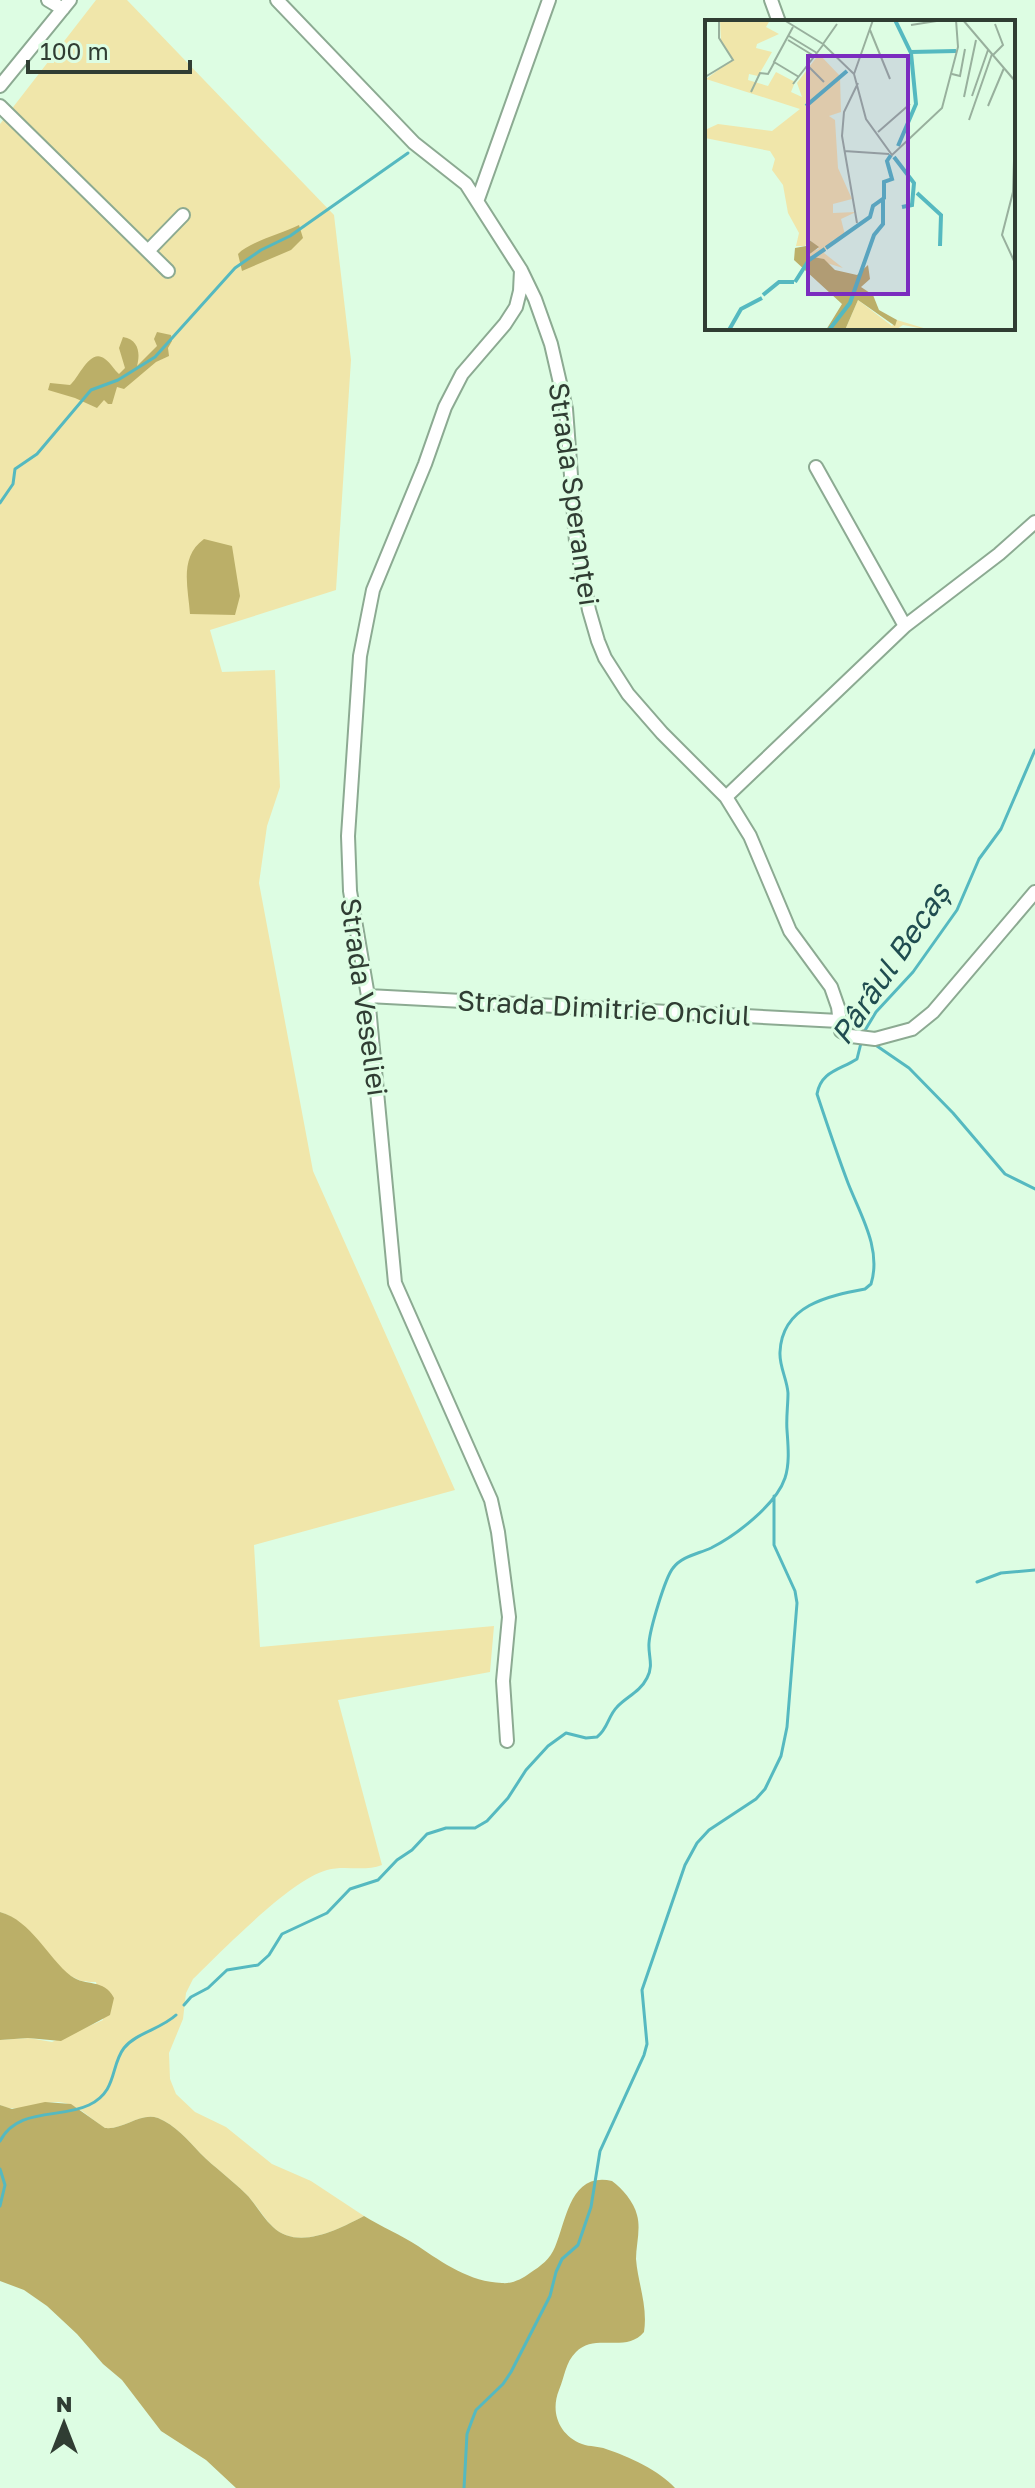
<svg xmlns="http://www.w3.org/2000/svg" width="1035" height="2488" font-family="'Golos Text',sans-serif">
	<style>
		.green { fill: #f0e6aa }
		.forest { fill: #bbaf68 }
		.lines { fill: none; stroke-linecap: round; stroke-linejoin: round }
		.stream { stroke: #55b9c0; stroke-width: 3 }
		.street-casing { stroke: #8caa92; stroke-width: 16 }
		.street { stroke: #fff; stroke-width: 12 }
		.labels { text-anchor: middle; stroke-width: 6; stroke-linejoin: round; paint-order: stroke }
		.street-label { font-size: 28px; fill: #303d33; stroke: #ddfde3 }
		.water-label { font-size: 30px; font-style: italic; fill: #204d50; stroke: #ddfde3 }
		.inset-river { fill: none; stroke: #55b9c0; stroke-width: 4 }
		.inset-road { fill: none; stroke: #98b09d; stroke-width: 2 }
		.view { fill: #7b2cbf; fill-opacity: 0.15; stroke: #7b2cbf; stroke-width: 4 }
		.inset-edge { fill: none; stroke: #303d33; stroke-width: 4 }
	</style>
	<rect width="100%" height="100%" fill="#ddfde3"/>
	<!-- green -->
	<path class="green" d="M96 0H127L334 215 351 360 336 590 210 630 222 672 275 670 280 787 267 826 259 883 313 1171 455 1490 254 1545 260 1647 494 1626 490 1672 338 1700 382 1865C364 1872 345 1865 327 1870 290 1880 222 1951 193 1979L186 1993 183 2019 169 2053 170 2079 176 2094 195 2112 226 2127 272 2164 311 2181 364 2216C339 2229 298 2251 273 2227 263 2217 256 2204 246 2194 231 2179 215 2168 200 2153 188 2140 175 2125 158 2118 140 2112 124 2130 105 2128 93 2121 82 2108 68 2104 45 2096 22 2116 0 2105V2040L29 2038 52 2042 103 2020 96 1982C89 1982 82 1982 77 1979 47 1967 34 1922 0 1912V124Z"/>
	<!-- forest -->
	<path class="forest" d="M299 225 303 238 291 250 242 271 238 254C249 242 281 234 299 225Z
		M157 332 171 335 172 341 168 348 169 356 156 362 124 389 117 387 112 404H108L104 400 97 408 75 398 48 390 50 383 70 385C79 378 90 347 105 359 111 363 114 370 119 374L125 368 119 348 123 337C140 340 140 355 137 366L157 346 154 339Z
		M204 539 232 546 240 596 235 615 190 614C188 587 179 557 204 539Z
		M0 1912C32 1921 47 1957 71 1976 86 1987 104 1978 114 1998L110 2015 61 2041 28 2038 0 2040Z
		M45 2102 71 2104 105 2128C124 2130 140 2112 158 2118 175 2125 188 2140 200 2153 215 2168 231 2179 246 2194 256 2204 262 2217 273 2227 298 2251 339 2229 364 2216 382 2227 401 2235 418 2246 443 2263 470 2282 502 2283 512 2284 522 2279 530 2273 541 2266 550 2259 555 2247 567 2219 570 2172 612 2181 622 2188 634 2202 637 2215 641 2229 636 2245 636 2259 638 2284 648 2306 644 2332 626 2354 595 2332 576 2352 565 2363 565 2376 559 2390 550 2412 559 2435 582 2444 590 2447 599 2446 606 2449 628 2456 660 2471 675 2488H236L206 2460 161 2431 122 2380 103 2364 77 2334 47 2306 24 2290 0 2281V2105L12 2109Z"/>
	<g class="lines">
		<!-- stream -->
		<path class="stream" d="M0 503 13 484 15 469 37 454 91 390 118 380 155 357 235 268 261 250 290 236 408 153
			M864 1032 876 1012 913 972 957 910 979 859 1001 829 1035 750
			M874 1044 909 1068 953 1113 1005 1174 1035 1189
			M977 1582 1001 1573 1035 1570
			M184 2005 191 1997 208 1988 227 1970 258 1965 269 1955 282 1934 327 1913 350 1889 378 1880 397 1860 412 1850 427 1834 446 1828H475L487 1821 508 1798 526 1770 548 1746 566 1733 586 1738 597 1737C608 1729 608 1716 617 1707 626 1697 640 1692 647 1678 654 1665 648 1656 649 1643 650 1629 665 1578 673 1568 682 1556 698 1554 711 1548 735 1536 776 1505 785 1478 790 1463 788 1445 787 1430 786 1418 788 1405 788 1393 787 1379 779 1366 780 1352 782 1305 828 1296 865 1289L871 1284C882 1249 860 1214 848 1183 837 1154 827 1124 817 1094 821 1071 840 1070 857 1059L861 1043
			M0 2141C18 2107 60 2119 89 2105 118 2091 110 2066 124 2048 136 2033 161 2029 176 2015
			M0 2169 5 2185 0 2206
			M464 2488 467 2434 471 2423 476 2410 503 2384 511 2372 550 2296 556 2272 562 2259 578 2245 591 2207 600 2151 644 2055 647 2044 642 1990 685 1865 697 1843 709 1830 756 1799 765 1789 781 1756 787 1727 797 1603 795 1591 774 1545V1496"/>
		<!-- street casing -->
		<g class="street-casing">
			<path id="street" d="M48 0 63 9
				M277 0 414 143 466 184 521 270 535 299 551 344 566 409 576 542 589 610 598 641 605 658 628 694 662 733 726 797 750 836 790 931 831 987 838 1007 841 1031 851 1036 875 1039 912 1029 933 1012 1035 892
				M771 0 779 22
				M0 86 70 0
				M0 106 168 271
				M478 199 549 0
				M148 251 183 215
				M816 467 905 626
				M726 797 905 626 999 554 1035 522
				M368 996 839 1021
				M507 1741 503 1681 509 1617 498 1532 491 1500 395 1283 368 996 350 891 348 836 360 656 373 590 425 464 445 407 462 374 505 324 516 307 520 291 521 270"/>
		</g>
		<!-- street -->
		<use href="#street" class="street"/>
	</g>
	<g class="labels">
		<!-- street labels -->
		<g class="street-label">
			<text transform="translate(574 494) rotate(82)" y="10">Strada Speranței</text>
			<text transform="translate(364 997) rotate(82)" y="10">Strada Veseliei</text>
			<text transform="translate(604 1008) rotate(3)" y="10">Strada Dimitrie Onciul</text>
		</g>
		<!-- water labels -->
		<g class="water-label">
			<text transform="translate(891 964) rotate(-56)" y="10">Pârâul Becaș</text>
		</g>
	</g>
	<!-- overview -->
	<g transform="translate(705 20)">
		<rect width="310" height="310" fill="#ddfde3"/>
		<path d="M15 0H65L61 7 74 14 52 24 51 28 67 32 53 56 44 54 43 60 63 66 71 52 90 62 86 72 97 77 92 63 114 34 135 56 136 92 124 96 130 100 133 148 147 179 128 184V193L151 192 136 199 140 215 128 220 119 233 138 248 102 237 103 232 114 229 104 219 100 226H91L94 213 83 193 78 165 67 150 70 139 65 131 0 118V110L13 104 67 111 95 89 1 59 28 39 16 21ZM153 280 187 306 192 300 225 310 198 305 192 309 140 310Z" fill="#f0e6aa"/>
		<path d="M103 219 114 227 102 236 119 239 130 250 152 255 163 245 165 259 156 267 168 275 174 290 192 300 190 306 153 280 140 310H121L137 284 89 240 90 228 101 226Z" fill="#bbaf68"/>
		<path class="inset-river" d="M190 0 206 33 211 84 193 126M206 32 251 31M101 86 142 51M189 137 209 163 207 185 197 187M212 173 236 195 235 226M121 228 165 197 168 186 179 178V162L187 159 182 141 186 135M90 262 104 240 120 229M58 275 74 262H89M24 310 36 289 57 278M124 310 145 283 169 215 178 204V180"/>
		<path class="inset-road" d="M79 0 118 24 149 54 161 99 187 135 237 88 253 27 251 0M258 0 310 61M206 5 238 0M88 7 69 42 94 57M165 10 185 59M84 16 112 33M83 20 109 36M118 24 132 4M288 35 298 25 290 4M102 45 119 62M149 54 168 0M247 54 255 56 260 29M0 57 28 40 14 18V0M88 64 118 25M46 72 55 53 63 54 69 43M267 76 283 30M259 77 271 20M283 86 299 48M264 100 287 34M310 110 308 172 297 215 310 243M173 112 205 84M139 131 184 134M152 203 137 116 139 92 153 63"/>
		<path class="view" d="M103 36H203V274H103Z"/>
		<rect width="310" height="310" class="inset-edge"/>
	</g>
	<!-- north arrow -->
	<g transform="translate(64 2424)" stroke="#ddfde3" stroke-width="6" paint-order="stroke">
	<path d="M0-6L14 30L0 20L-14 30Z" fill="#303d33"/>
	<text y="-12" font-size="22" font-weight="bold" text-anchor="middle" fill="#303d33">N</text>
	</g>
	<!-- scale -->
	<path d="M28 60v12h162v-12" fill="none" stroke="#303d33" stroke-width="4"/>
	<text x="40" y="60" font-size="24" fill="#303d33" stroke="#ddfde3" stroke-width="6" paint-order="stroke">100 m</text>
</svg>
